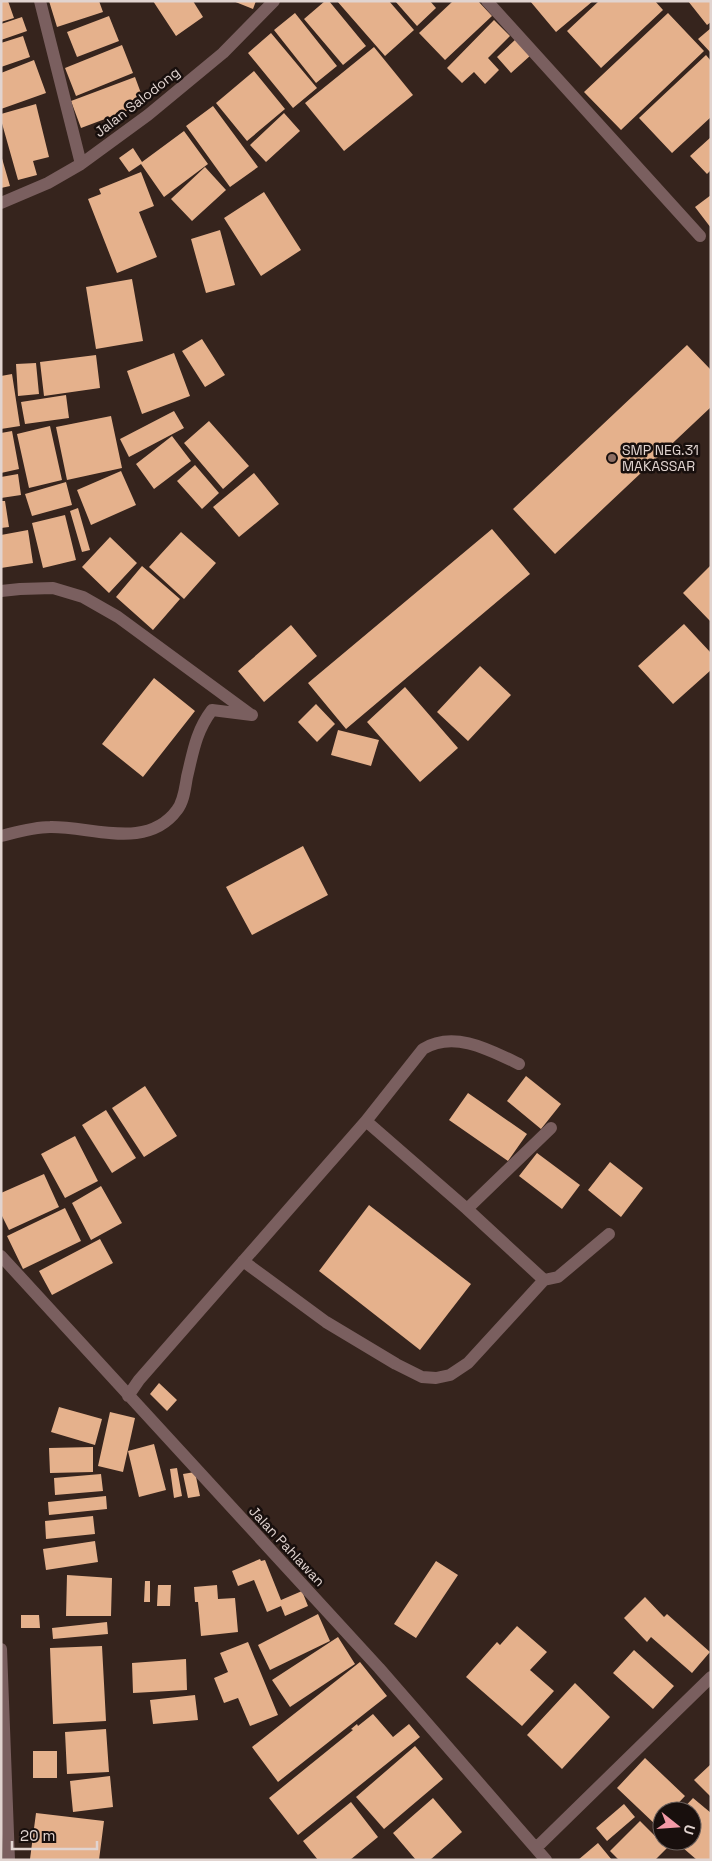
<svg xmlns="http://www.w3.org/2000/svg" width="712" height="1861" font-family="'Space Grotesk',sans-serif">
	<style>
		.building { fill: #e5b18c }
		.lines { fill: none; stroke-linecap: round; stroke-linejoin: round }
		.minor { stroke: #7a5f5f; stroke-width: 12 }
		.education-dot { fill: #8d6e63; stroke: #180f0d; stroke-width: 2 }
		.labels { text-anchor: middle; stroke-width: 5; stroke-linejoin: round; paint-order: stroke }
		.street-label { font-size: 14px; fill: #e1d4d0; stroke: #180f0d }
		.poi-label { font-size: 14px; fill: #e1d4d0; stroke: #180f0d; text-anchor: start }
	</style>
	<rect width="100%" height="100%" fill="#36241d"/>
	<!-- building -->
	<path class="building" d="M1 1H8L14 18 1 22Z
		M49 1H99L103 12 57 27Z
		M153 1H193L203 17 176 36Z
		M233 1H256L253 9Z
		M325 1H329L366 46 343 65 304 19Z
		M337 1H389L414 30 385 56Z
		M395 1H430L436 8 417 26Z
		M453 1H478L492 16 445 60 419 33Z
		M530 1H593L556 32Z
		M599 1H655L663 10 601 68 567 31Z
		M688 1H711V22L707 25Z
		M295 13 337 66 316 83 274 30Z
		M668 13 704 51 621 130 584 92Z
		M109 16 119 41 77 57 67 32Z
		M22 17 27 31 1 40V24Z
		M494 20 510 36 488 58 499 70 485 84 474 72 462 83 447 68Z
		M711 28V53L698 39Z
		M271 33 317 88 293 108 248 53Z
		M23 36 30 57 1 67V43Z
		M516 39 531 55 511 73 497 57Z
		M122 45 133 73 76 96 65 68Z
		M374 47 413 95 344 151 305 103Z
		M706 55 711 61V117L672 153 639 118Z
		M34 60 46 93 1 109V73Z
		M254 71 285 109 247 141 216 103Z
		M135 77 145 104 81 128 71 101Z
		M36 104 49 157 33 161 37 175 18 180 1 120V114Z
		M213 106 258 167 230 187 186 126Z
		M284 113 300 131 266 162 250 145Z
		M184 131 208 164 164 197 141 164 129 172 119 158 133 148 142 162Z
		M711 137V170L707 174 690 156Z
		M1 155 10 186 1 188Z
		M205 167 226 190 192 221 171 199Z
		M141 172 154 206 139 212 157 257 117 273 88 199 101 194 99 189Z
		M264 192 301 250 261 276 224 218Z
		M711 195V228L695 207Z
		M220 230 235 285 206 293 191 239Z
		M132 279 143 341 96 349 86 287Z
		M202 339 225 375 205 387 182 351Z
		M687 345 711 370V407L555 554 513 509Z
		M174 353 190 396 142 414 127 371Z
		M96 355 100 388 44 396 40 362Z
		M36 363 39 394 18 396 16 364Z
		M12 374 20 426 1 429V376Z
		M66 395 69 418 25 424 21 402Z
		M174 411 184 428 129 457 120 439Z
		M111 416 122 468 67 480 56 427Z
		M209 421 249 466 223 489 184 443Z
		M50 426 62 480 29 488 17 434Z
		M12 431 19 469 1 473V433Z
		M172 436 191 461 154 489 136 464Z
		M195 465 219 493 202 509 177 481Z
		M121 471 136 505 91 525 77 490Z
		M254 473 279 504 239 537 213 507Z
		M18 474 21 495 1 498V477Z
		M66 482 72 505 32 516 25 494Z
		M1 501H5L9 527 1 528Z
		M78 508 90 550 82 552 70 511Z
		M65 515 76 560 43 568 32 523Z
		M492 529 530 574 346 729 308 683Z
		M28 530 33 563 1 568V535Z
		M181 532 216 563 184 599 149 567Z
		M110 537 137 563 109 593 82 567Z
		M711 565V622L683 593Z
		M142 566 180 599 153 630 116 597Z
		M684 624 711 653V670L673 704 638 666Z
		M291 625 317 656 264 702 238 671Z
		M480 666 511 695 468 741 437 712Z
		M154 678 195 711 143 777 102 744Z
		M405 687 458 748 420 782 367 722Z
		M316 704 335 724 317 742 298 722Z
		M338 730 379 740 371 766 331 755Z
		M303 846 328 895 252 935 226 887Z
		M526 1076 561 1104 541 1129 507 1101Z
		M145 1086 177 1136 144 1157 112 1108Z
		M468 1093 527 1134 508 1161 449 1120Z
		M106 1110 136 1158 112 1173 82 1125Z
		M75 1136 98 1181 65 1198 41 1154Z
		M537 1153 580 1185 562 1209 519 1176Z
		M610 1162 643 1188 621 1217 588 1190Z
		M44 1174 59 1207 9 1230 1 1214V1193Z
		M101 1186 122 1223 91 1240 72 1203Z
		M369 1205 471 1284 420 1350 319 1271Z
		M65 1208 81 1241 23 1269 7 1236Z
		M100 1239 113 1263 52 1295 39 1271Z
		M159 1383 177 1400 167 1411 150 1394Z
		M59 1407 102 1419 95 1445 51 1432Z
		M110 1412 135 1418 123 1472 98 1466Z
		M154 1444 166 1490 139 1497 128 1451Z
		M93 1447V1472L50 1473 49 1448Z
		M177 1468 182 1496 174 1498 170 1469Z
		M195 1472 200 1496 188 1498 183 1474Z
		M101 1474 103 1491 55 1495 54 1478Z
		M106 1496 107 1509 49 1515 48 1502Z
		M93 1516 95 1534 46 1539 45 1521Z
		M95 1541 98 1562 46 1570 43 1549Z
		M260 1559 261 1561 265 1560 281 1600 302 1591 308 1606 285 1616 281 1606 267 1612 254 1580 238 1586 232 1571Z
		M436 1561 458 1575 416 1638 394 1624Z
		M67 1575 112 1578 111 1616H66Z
		M145 1581H150V1602H144Z
		M158 1585H171L170 1606H157Z
		M217 1585 218 1599 235 1598 238 1632 201 1636 198 1602H195L194 1587Z
		M645 1597 664 1617 667 1614 710 1652 692 1673 651 1637 647 1642 624 1618Z
		M318 1614 330 1641 270 1670 258 1645Z
		M21 1615H39L40 1628H21Z
		M107 1622 108 1634 53 1639 52 1628Z
		M517 1626 547 1652 530 1670 554 1691 522 1726 466 1677 497 1642 500 1645Z
		M338 1637 355 1664 290 1707 272 1680Z
		M248 1642 278 1715 250 1726 238 1698 224 1703 214 1678 228 1672 220 1653Z
		M102 1646 106 1721 53 1724 50 1648Z
		M634 1650 674 1686 653 1709 613 1673Z
		M186 1659 187 1690 133 1693 132 1663Z
		M360 1662 387 1696 278 1782 252 1747Z
		M575 1683 610 1717 562 1769 527 1735Z
		M195 1695 198 1720 153 1724 150 1700Z
		M373 1714 393 1737 409 1724 420 1737 298 1835 269 1798 353 1730 351 1729 357 1724 358 1726Z
		M106 1729 109 1772 67 1774 65 1732Z
		M415 1746 443 1779 384 1829 356 1797Z
		M33 1751H57V1778H33Z
		M645 1758 685 1796 671 1811H662V1821L657 1826 617 1788Z
		M711 1764V1797L694 1780Z
		M110 1776 113 1807 73 1812 70 1781Z
		M433 1798 462 1832 430 1860H416L393 1833Z
		M693 1798 711 1813V1860H697L675 1841H692V1811H681Z
		M351 1802 378 1837 350 1860H318L303 1841Z
		M624 1804 635 1817 607 1841 596 1828Z
		M36 1813 104 1821 99 1860 30 1859Z
		M640 1821 667 1848 655 1860H619L610 1851Z
		M598 1843 612 1860H578Z"/>
	<g class="lines">
		<!-- minor -->
		<path class="minor" d="M40 1 81 164
			M487 1 700 236
			M1 203 48 183 81 164 148 115 223 53 274 1
			M1 591 20 589 53 588 83 597 118 617 250 714
			M1 836C17 832 34 827 50 827 91 826 147 851 177 810 184 801 185 788 187 777 193 752 196 731 212 710L252 715
			M366 1121 467 1209 544 1280 558 1277 609 1234
			M467 1209 551 1128
			M1 1256 379 1668 546 1860
			M243 1261 326 1322 396 1364 422 1377 436 1378 450 1375 468 1363 544 1280
			M128 1396 139 1380 366 1121 423 1049C454 1030 490 1050 519 1064
			M1 1649 9 1860
			M536 1848 711 1677"/>
	</g>
	<!-- markers -->
	<circle class="education-dot" cx="612" cy="458" r="5"/>
	<g class="labels">
		<!-- street labels -->
		<g class="street-label">
			<text transform="translate(137 102) rotate(-38)" y="5">Jalan Salodong</text>
			<text transform="translate(287 1546) rotate(47)" y="5">Jalan Pahlawan</text>
		</g>
		<!-- poi labels -->
		<g class="poi-label">
			<text x="622" y="455">SMP NEG.31<tspan x="622" dy="16">MAKASSAR</tspan></text>
		</g>
	</g>
	<!-- border -->
	<rect width="712" height="1861" fill="none" stroke="#e1d4d0" stroke-width="5"/>
	<!-- north arrow -->
	<g transform="translate(677 1826) rotate(107)"><circle r="24" fill="#180f0d" stroke="#685e5b"/>
	<path d="M0-4L9 19L0 12L-9 19Z" fill="#f39aa7"/>
	<text y="-8" font-size="14" font-weight="bold" text-anchor="middle" fill="#e1d4d0">U</text>
	</g>
	<!-- scale -->
	<path d="M12 1841v8h85v-8" fill="none" stroke="#e1d4d0" stroke-width="2.5"/>
	<text x="20" y="1841" font-size="15" fill="#e1d4d0" stroke="#180f0d" stroke-width="4" paint-order="stroke">20 m</text>
</svg>
